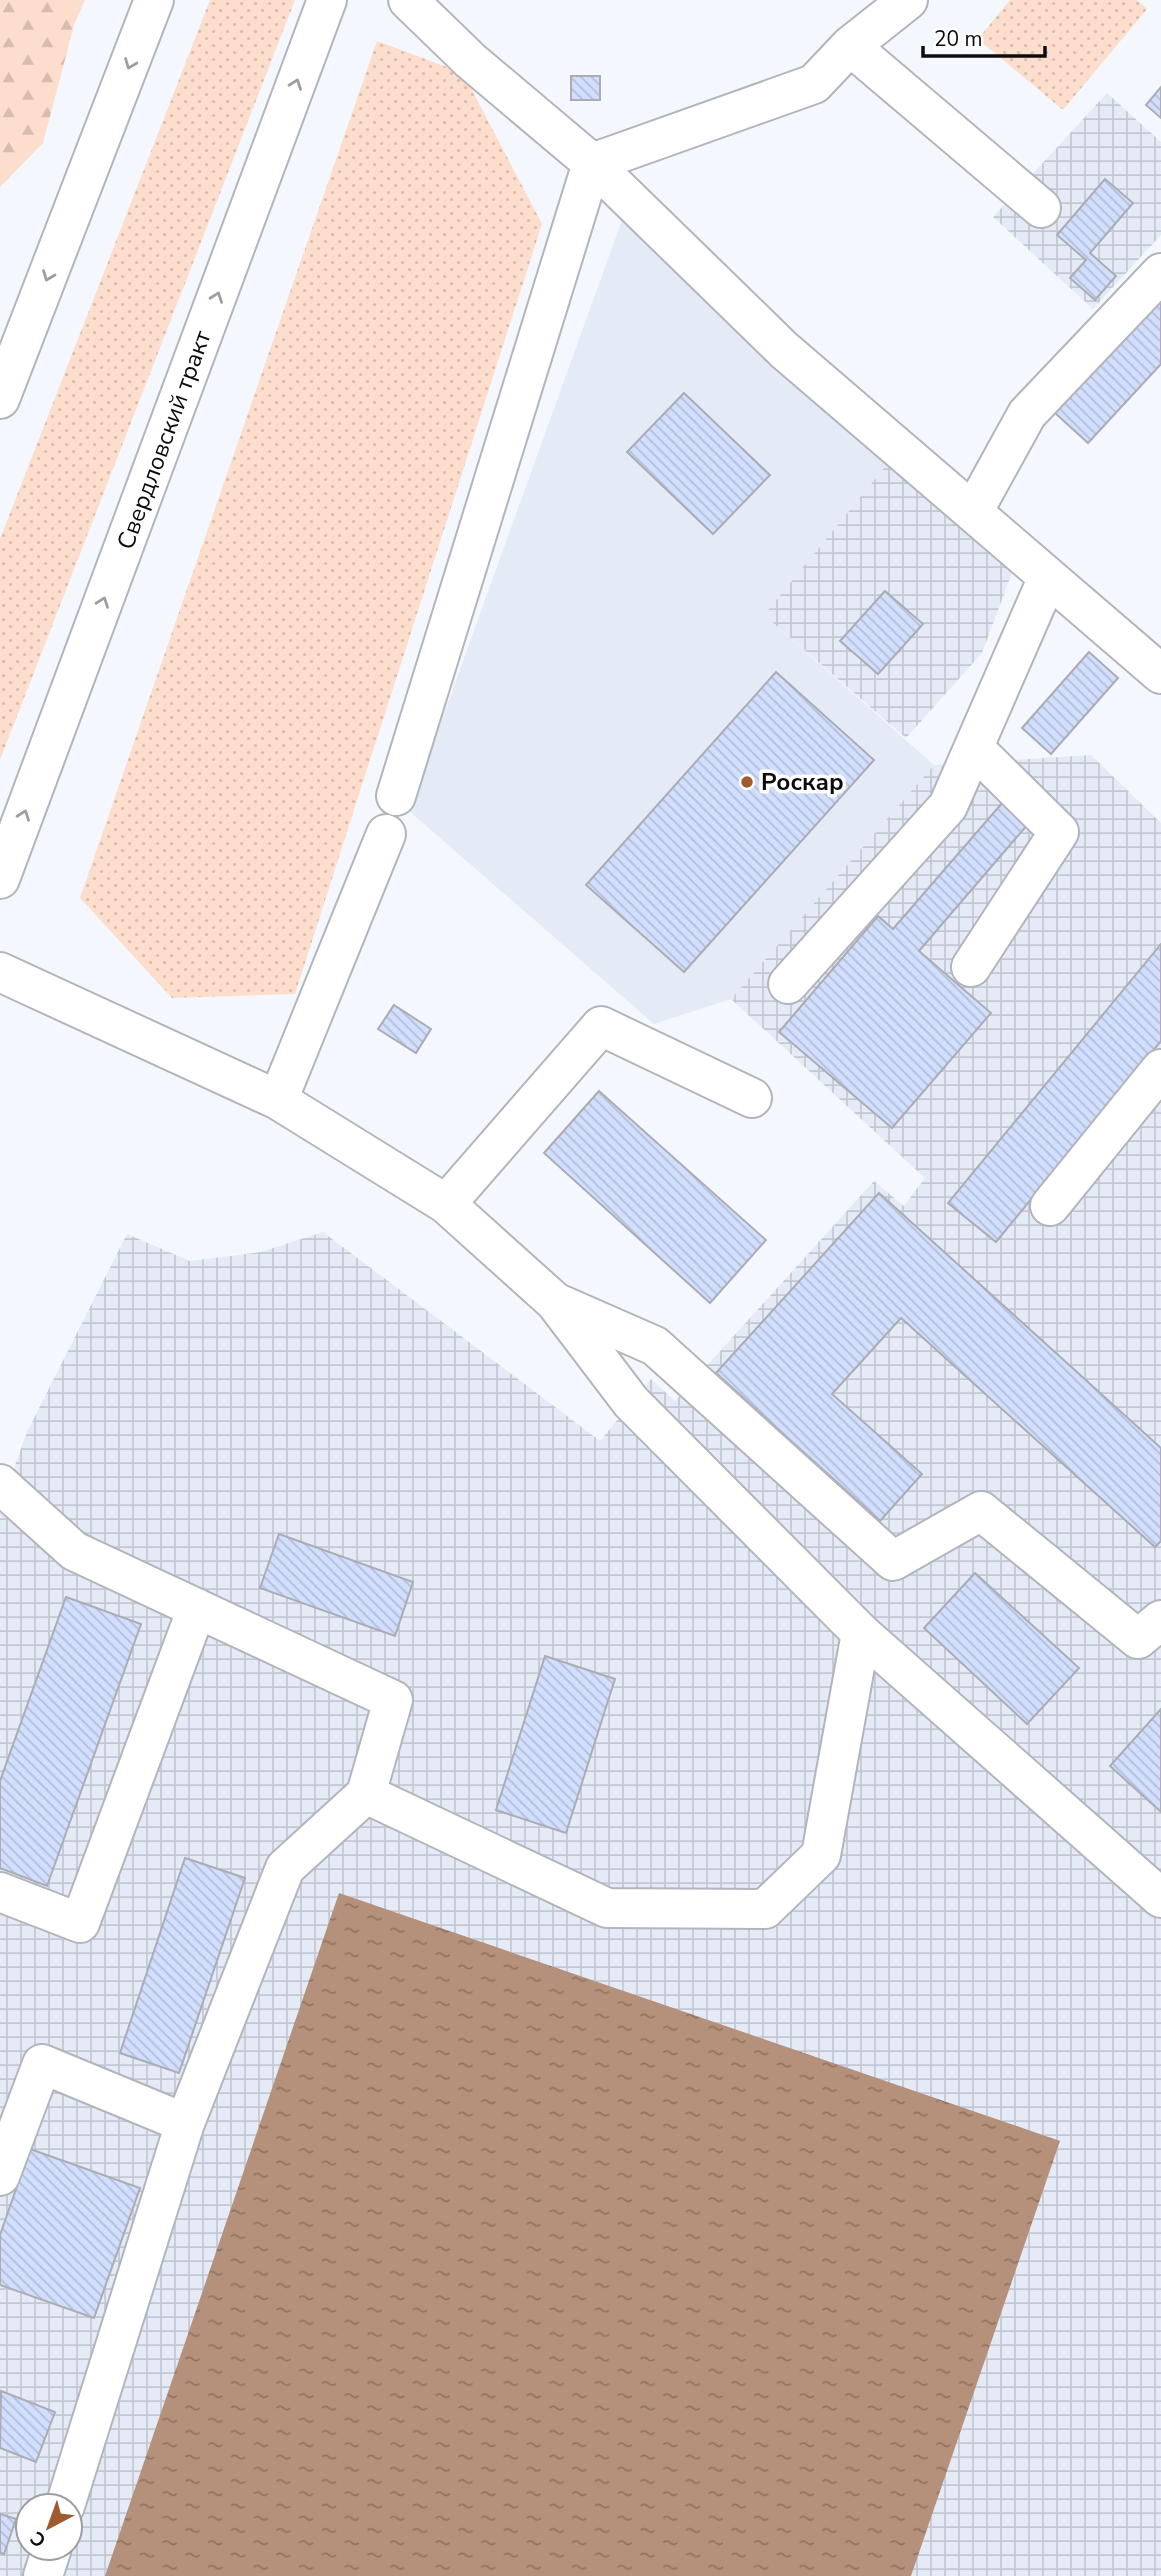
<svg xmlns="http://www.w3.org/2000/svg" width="1161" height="2576" font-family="'Nunito Sans',sans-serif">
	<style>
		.built { fill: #e5eaf7 }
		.industrial { fill: url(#industrial-grid); fill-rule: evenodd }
		.grass { fill: url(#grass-dots) }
		.forest { fill: url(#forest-firs) }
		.water { fill: url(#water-ripples) }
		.building { fill: url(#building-back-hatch); stroke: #abadb3; stroke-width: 2 }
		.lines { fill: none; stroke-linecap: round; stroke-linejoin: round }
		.minor-casing { stroke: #b2b5bb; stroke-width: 42 }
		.major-casing { stroke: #b2b5bb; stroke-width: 42 }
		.minor { stroke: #fff; stroke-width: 38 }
		.major { stroke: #fff; stroke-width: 38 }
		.oneway { stroke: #9e9e9f }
		.poi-dot { fill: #9f5a2e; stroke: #fff; stroke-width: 2.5 }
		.labels { text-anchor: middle; stroke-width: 7; stroke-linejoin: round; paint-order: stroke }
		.street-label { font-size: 24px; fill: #0c0c0e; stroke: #fff }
		.poi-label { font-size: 24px; font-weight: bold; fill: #0c0c0e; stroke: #fff; text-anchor: start }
	</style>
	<defs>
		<pattern id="industrial-grid" width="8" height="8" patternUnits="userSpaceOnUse" patternTransform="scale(1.75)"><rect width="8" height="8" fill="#e5eaf7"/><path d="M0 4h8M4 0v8" fill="none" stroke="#c3c8d3"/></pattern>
		<pattern id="grass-dots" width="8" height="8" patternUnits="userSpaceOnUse" patternTransform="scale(1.75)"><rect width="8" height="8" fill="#fddecc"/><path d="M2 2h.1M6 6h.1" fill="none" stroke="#d8bdae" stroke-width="1.8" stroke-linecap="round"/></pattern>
		<pattern id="forest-firs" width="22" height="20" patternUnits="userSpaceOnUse" patternTransform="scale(1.75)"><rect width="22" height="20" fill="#fddecc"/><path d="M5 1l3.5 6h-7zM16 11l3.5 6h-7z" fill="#d8bdae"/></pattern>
		<pattern id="water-ripples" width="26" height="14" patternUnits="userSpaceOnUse" patternTransform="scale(1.75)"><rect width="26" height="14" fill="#b5907a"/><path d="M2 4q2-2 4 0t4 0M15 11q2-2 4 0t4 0" fill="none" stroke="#927462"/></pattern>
		<pattern id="building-back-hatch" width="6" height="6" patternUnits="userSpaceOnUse" patternTransform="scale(1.75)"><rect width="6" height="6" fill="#d1defd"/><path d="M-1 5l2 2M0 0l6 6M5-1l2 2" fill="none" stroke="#b2bdd8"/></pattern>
	</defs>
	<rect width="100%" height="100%" fill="#f4f7fd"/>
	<!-- built -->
	<path class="built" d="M622 220 889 462 764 615 934 765 731 999 654 1024 409 811Z"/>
	<!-- industrial -->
	<path class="industrial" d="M1107 93 1161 142V235L1093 309 993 217Z
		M889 462 1013 570 982 653 906 738 764 615Z
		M1091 755 1161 823V2576H0V1507L27 1432 127 1234 190 1261 261 1252 323 1232 600 1441 651 1379 675 1401 874 1181 904 1206 925 1178 731 999 934 765ZM28 2506H70V2548H28Z"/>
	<!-- grass -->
	<path class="grass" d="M210 0H295L0 760V539Z
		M1010 0H1137L1147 9 1063 110 978 39Z
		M377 41 463 73 542 224 295 994 172 998 80 898Z"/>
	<!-- forest -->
	<path class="forest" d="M0 0H85L74 25 43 143 0 187Z"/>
	<!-- water -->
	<path class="water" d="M339 1893 1060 2141 911 2576H105Z"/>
	<!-- building -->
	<path class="building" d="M571 76H600V100H571Z
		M1161 87V118L1146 105Z
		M1105 179 1133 203 1090 253 1116 276 1095 300 1070 278 1086 260 1057 235Z
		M1161 298V364L1088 443 1055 413Z
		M684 393 770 475 713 534 627 452Z
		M885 591 923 624 878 674 840 641Z
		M1089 652 1118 678 1051 754 1022 728Z
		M776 672 874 760 684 972 586 885Z
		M1003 802 1028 824 919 951 991 1013 892 1128 779 1032 878 916 893 929Z
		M1161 944V1041L996 1242 948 1203Z
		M394 1005 431 1029 416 1053 378 1029Z
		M599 1091 766 1240 710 1303 544 1153Z
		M879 1193 1161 1448V1541L1155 1547 901 1318 832 1394 922 1474 880 1521 716 1373Z
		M279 1534 413 1582 395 1636 260 1588Z
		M975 1573 1079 1668 1027 1724 924 1628Z
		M66 1597 141 1624 47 1886 0 1868V1781Z
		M545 1656 615 1679 566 1833 496 1810Z
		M1161 1709V1812L1110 1766Z
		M185 1858 245 1878 179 2073 120 2053Z
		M30 2149 140 2188 94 2318 0 2285V2235Z
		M1 2391 55 2412 36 2462 0 2448Z
		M0 2514 16 2519 4 2554 0 2553Z"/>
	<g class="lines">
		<!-- minor casing -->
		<g class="minor-casing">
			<path id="minor" d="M408 0 471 61 592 163 784 350 1161 674
				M850 46 1041 208
				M973 512 1027 414 1161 273
				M396 796 592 163 814 84 850 46 908 0
				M971 967 1059 832 974 748
				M0 972 278 1100 446 1204 555 1302 631 1402 861 1633 1161 1898
				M788 984 948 806 1048 577
				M278 1100 386 834
				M446 1204 601 1026 752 1098
				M1050 1206 1161 1069
				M557 1303 655 1346 893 1561 981 1511 1138 1639 1161 1620
				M0 1484 74 1551 393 1700 366 1794 285 1868 185 2123 65 2506
				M366 1794 607 1908 765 1909 821 1855 861 1633
				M0 1892 80 1923 197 1608
				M0 2176 42 2064 185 2123
				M43 2576 52 2548"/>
		</g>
		<!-- major casing -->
		<g class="major-casing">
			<path id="major" d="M0 399 154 0
				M0 879 327 0"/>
		</g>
		<!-- minor -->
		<use href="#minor" class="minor"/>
		<!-- major -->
		<use href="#major" class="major"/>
	</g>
	<!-- one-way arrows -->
	<defs><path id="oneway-chevron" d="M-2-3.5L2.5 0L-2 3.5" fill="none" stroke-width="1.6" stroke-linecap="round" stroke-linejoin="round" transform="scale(1.75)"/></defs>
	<g class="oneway">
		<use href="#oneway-chevron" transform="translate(130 64) rotate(111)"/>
		<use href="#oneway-chevron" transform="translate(296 84) rotate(-70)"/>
		<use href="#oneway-chevron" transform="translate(48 276) rotate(111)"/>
		<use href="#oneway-chevron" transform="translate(217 297) rotate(-70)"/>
		<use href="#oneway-chevron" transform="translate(103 602) rotate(-70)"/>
		<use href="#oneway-chevron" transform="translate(24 815) rotate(-70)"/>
	</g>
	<!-- markers -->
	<circle class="poi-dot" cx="747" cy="782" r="7"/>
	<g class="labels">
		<!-- street labels -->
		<g class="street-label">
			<text transform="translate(164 440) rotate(-70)" y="8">Свердловский тракт</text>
		</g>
		<!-- poi labels -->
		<g class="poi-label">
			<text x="761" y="790">Роскар</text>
		</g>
	</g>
	<!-- north arrow -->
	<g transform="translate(49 2527) rotate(221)"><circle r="33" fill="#ffffff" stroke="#9e9e9f" stroke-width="2"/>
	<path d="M0-5L12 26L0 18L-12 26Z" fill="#9f5a2e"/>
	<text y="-10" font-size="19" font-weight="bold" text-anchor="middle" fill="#0c0c0e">С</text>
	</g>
	<!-- scale -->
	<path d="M923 46v10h122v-10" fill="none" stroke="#0c0c0e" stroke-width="3.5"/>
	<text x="934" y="46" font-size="21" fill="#0c0c0e" stroke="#ffffff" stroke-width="5" paint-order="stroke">20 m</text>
</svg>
